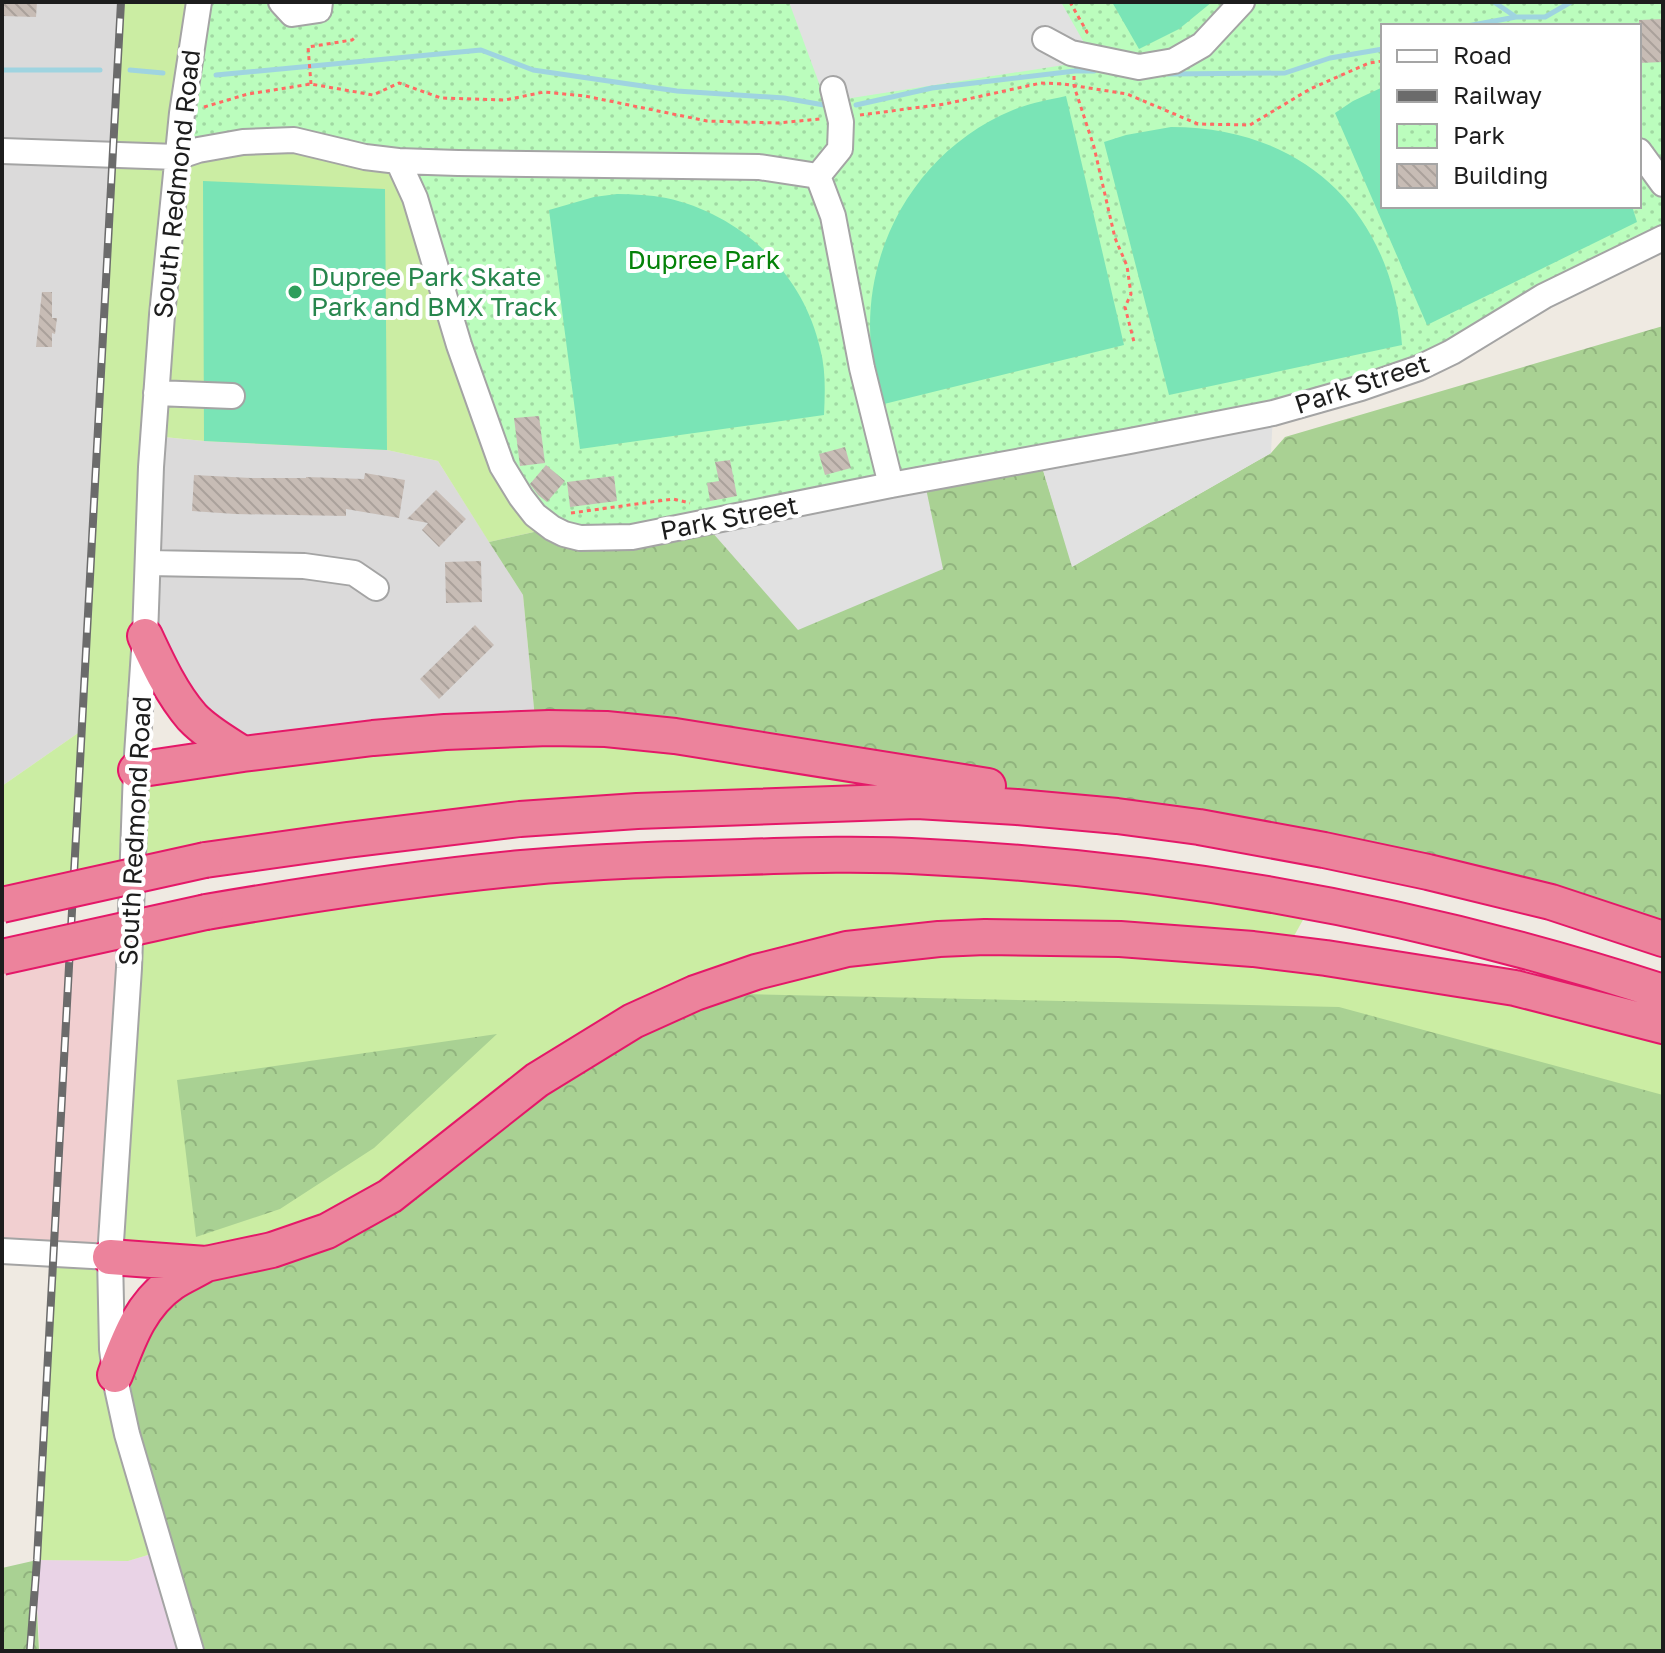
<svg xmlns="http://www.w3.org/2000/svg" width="1665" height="1653" font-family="'Golos Text',sans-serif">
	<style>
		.residential { fill: #dbdada }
		.commercial { fill: #f1cfd0 }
		.industrial { fill: #e9d3e6 }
		.grass { fill: #cbeda3 }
		.forest { fill: url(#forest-crowns) }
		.park { fill: url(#park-dots); fill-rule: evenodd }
		.pitch { fill: #7ae4b6 }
		.parking { fill: #e1e1e1 }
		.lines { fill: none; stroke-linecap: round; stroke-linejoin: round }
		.stream { stroke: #9fd4e0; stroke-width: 5 }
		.building { fill: url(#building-back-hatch) }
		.minor-casing { stroke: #a4a4a4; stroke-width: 28 }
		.highway-casing { stroke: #e41868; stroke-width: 38 }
		.path { stroke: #ff6b63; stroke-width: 3; stroke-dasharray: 4 4; stroke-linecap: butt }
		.minor { stroke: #fff; stroke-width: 24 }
		.highway { stroke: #ec839c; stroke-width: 34 }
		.rail-casing { stroke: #6b6b6b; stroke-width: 8 }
		.rail { stroke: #fff; stroke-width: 5; stroke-dasharray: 15; stroke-linecap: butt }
		.highway-bridge-casing { stroke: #e41868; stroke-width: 38; stroke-linecap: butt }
		.highway-bridge { stroke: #ec839c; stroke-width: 34 }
		.leisure-dot { fill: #2e9e5b; stroke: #fff; stroke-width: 3 }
		.labels { text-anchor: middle; stroke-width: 8; stroke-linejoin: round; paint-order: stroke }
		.street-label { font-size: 26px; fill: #1d1d1d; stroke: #fff }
		.park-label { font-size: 26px; fill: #048208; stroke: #fff }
		.leisure-label { font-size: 26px; fill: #27864d; stroke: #fff; text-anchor: start }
	</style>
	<defs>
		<pattern id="forest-crowns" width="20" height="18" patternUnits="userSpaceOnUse" patternTransform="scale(2)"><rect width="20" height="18" fill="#a9d193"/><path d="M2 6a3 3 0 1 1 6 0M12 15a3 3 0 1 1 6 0" fill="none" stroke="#91b37e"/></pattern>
		<pattern id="park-dots" width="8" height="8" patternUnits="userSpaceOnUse" patternTransform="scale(2)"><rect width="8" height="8" fill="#bbfdbd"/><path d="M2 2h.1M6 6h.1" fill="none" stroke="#a0d8a2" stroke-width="1.8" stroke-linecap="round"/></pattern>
		<pattern id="building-back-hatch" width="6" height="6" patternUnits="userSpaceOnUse" patternTransform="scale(2)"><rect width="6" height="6" fill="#c7bcb5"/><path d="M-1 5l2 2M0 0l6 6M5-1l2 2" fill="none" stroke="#aaa19b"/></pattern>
	</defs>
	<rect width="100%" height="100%" fill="#efeae2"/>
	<!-- residential -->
	<path class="residential" d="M2 2H121L81 731 2 786Z
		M153 436 204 441 387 450 438 461 523 595 536 729 243 754 145 637Z"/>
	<!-- commercial -->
	<path class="commercial" d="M131 927 110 1257 2 1251V956Z"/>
	<!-- industrial -->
	<path class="industrial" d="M161 1551 191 1651H40L36 1591 37 1560 128 1561Z"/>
	<!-- grass -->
	<path class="grass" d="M121 2H199L243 142 398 161 552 528 489 542 438 461 387 450 204 441 154 436 136 769 549 728 990 786 637 811 2 905V786L81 731Z
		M777 856 1313 902 1285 952 1663 1033V1117L390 1196 272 1250 110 1257 161 1551 128 1561 37 1560 54 1254 109 1257 131 927Z"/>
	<!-- forest -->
	<path class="forest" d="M1663 326V939L1428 872 536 729 523 595 489 542 552 528 924 479 1039 457 1073 566 1271 453 1285 437Z
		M695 993 1339 1007 1663 1095V1651H191L117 1388 147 1306 272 1250Z
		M497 1034 374 1148 280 1209 196 1237 177 1080Z
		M37 1560 36 1591 39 1651H2V1568Z"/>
	<!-- park -->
	<path class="park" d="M199 2H1663V238L1361 388 580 538 521 497 398 161 294 140 177 157ZM1383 26H1639V206H1383Z"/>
	<!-- pitch -->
	<path class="pitch" d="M1112 2H1212L1179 29 1139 49Z
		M1383 87V206H1632L1637 222 1427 325 1335 113 1353 101Z
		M1066 96 1124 345 884 404C876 379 870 353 870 326 870 232 926 146 1013 110 1030 103 1048 100 1066 96Z
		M1171 127C1305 127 1393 213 1402 345L1169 395 1104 142 1126 135Z
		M203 181 385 189 387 450 204 441Z
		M617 194C633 194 650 195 666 198 741 214 803 273 820 348 826 370 825 393 824 415L580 449 549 210 594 197Z"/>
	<!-- parking -->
	<path class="parking" d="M789 2H1061L1087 48 1083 62 826 102Z
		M1273 413 1271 453 1072 567 1039 457Z
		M924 479 943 569 798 630 704 523Z"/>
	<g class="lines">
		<!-- stream -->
		<path class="stream" d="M1494 2 1516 17H1545L1571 2
			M1467 26 1516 17
			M2 70H100
			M130 70 163 73
			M1168 74 1285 73 1330 58 1383 49
			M216 75 481 50 533 70 677 91 784 98 824 105
			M856 105 932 88 1075 71H1094"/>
	</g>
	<!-- building -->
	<path class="building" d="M2 2H37L36 17 2 16Z
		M1663 19V62L1639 63V20Z
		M42 292H52V318H57L55 334 52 333V347H36Z
		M539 416 545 463 520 466 514 418Z
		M845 447 851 468 825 475 819 454Z
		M730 460 737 496 710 501 707 483 719 481 715 462Z
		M546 465 565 481 547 502 538 495 530 484Z
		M365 473 405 480 399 518 346 509V516L235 514 192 511 194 475 251 478H306V477L364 479Z
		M614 476 617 501 570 507 567 482Z
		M436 490 466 519 439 547 422 530 428 523 407 519Z
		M481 561 482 602 446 603 445 562Z
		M475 625 494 645 439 699 420 679Z"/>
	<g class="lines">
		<!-- minor casing -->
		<g class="minor-casing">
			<path id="minor" d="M281 2 292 14 319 10 320 2
				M1045 39 1071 53 1139 67 1174 61 1202 45 1242 2
				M2 151 177 157 198 150 243 142 294 140 365 157 398 161 415 198 459 345 502 466 521 497 535 515 552 528 564 534 580 538 632 537 891 485 1130 441 1273 413 1361 388 1419 368 1452 352 1544 296 1663 238
				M1639 151 1663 184
				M398 161 458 163 759 167 818 176 833 216 862 368 891 485
				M818 176 840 149 841 122 833 89
				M156 393 232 396
				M148 563 304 566 354 573 376 588
				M2 1251 110 1257
				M191 1651 127 1434 117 1388 112 1349 110 1257 129 968 136 770 145 636 151 467 162 315 182 113 199 2"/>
		</g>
		<!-- highway casing -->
		<g class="highway-casing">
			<path id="highway" d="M145 636C158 664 172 694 192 717 206 732 226 743 243 754
				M136 770 243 754 373 738 445 732 549 728 606 729 675 736 988 786
				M205 860 347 840 520 819 637 811 917 801 1017 807 1117 816 1199 827 1324 850 1428 872 1551 902 1663 939
				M206 912C311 894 416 878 522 868 596 861 669 859 744 857 805 855 867 853 929 857 1178 869 1426 915 1663 992
				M110 1257 206 1264 272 1250 327 1231 390 1196 537 1080 633 1021 695 993 756 972 847 949 939 939 985 937 1120 939 1253 949 1326 958 1515 988 1663 1026
				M115 1375C128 1341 140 1305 172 1283 182 1276 195 1271 206 1264"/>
		</g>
		<!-- path -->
		<path class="path" d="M1070 2 1087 32 1085 34
			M1074 76V86L1094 147 1115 238 1127 266 1131 294 1125 307 1134 342
			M311 84 308 47 352 40 357 36
			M204 107 248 94 311 84 373 95 399 83 441 98 505 100 544 92 585 96 707 121 778 123 820 119
			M860 115 945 104 1041 83 1064 84 1127 94 1198 124 1250 125 1310 89 1369 63 1383 61
			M571 513 673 499 690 503"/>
		<!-- minor -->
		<use href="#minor" class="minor"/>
		<!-- highway -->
		<use href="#highway" class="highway"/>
		<!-- rail casing -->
		<g class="rail-casing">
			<path id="rail" d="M30 1651 37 1560 121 2"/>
		</g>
		<!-- rail -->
		<use href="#rail" class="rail"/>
		<!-- highway-bridge casing -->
		<g class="highway-bridge-casing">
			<path id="highway-bridge" d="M2 905 205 860
				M2 957 206 912"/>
		</g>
		<!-- highway-bridge -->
		<use href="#highway-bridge" class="highway-bridge"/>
	</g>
	<!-- markers -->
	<circle class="leisure-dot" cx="295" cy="292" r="8"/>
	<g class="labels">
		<!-- street labels -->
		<g class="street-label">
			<text transform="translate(177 184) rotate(-84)" y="9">South Redmond Road</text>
			<text transform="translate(1362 384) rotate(-18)" y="9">Park Street</text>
			<text transform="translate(729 518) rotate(-11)" y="9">Park Street</text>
			<text transform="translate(135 831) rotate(-87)" y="9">South Redmond Road</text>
		</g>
		<!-- park labels -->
		<g class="park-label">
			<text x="704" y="269">Dupree Park</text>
		</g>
		<!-- leisure labels -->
		<g class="leisure-label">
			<text x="311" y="286">Dupree Park Skate<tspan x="311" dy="30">Park and BMX Track</tspan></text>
		</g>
	</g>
	<!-- border -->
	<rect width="1665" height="1653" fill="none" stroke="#1d1d1d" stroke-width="8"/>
	<!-- legend -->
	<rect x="1381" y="24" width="260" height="184" fill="#ffffff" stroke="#a5a5a5" stroke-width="2"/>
	<rect x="1397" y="50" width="40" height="12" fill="#ffffff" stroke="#a5a5a5" stroke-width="2"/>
	<text x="1453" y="64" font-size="24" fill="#1d1d1d">Road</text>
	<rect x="1397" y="90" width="40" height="12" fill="#6b6b6b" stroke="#a5a5a5" stroke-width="2"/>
	<text x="1453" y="104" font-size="24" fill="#1d1d1d">Railway</text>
	<rect x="1397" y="124" width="40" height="24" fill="url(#park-dots)" stroke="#a5a5a5" stroke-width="2"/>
	<text x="1453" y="144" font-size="24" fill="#1d1d1d">Park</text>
	<rect x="1397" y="164" width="40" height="24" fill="url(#building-back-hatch)" stroke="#a5a5a5" stroke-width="2"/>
	<text x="1453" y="184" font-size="24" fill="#1d1d1d">Building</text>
</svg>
